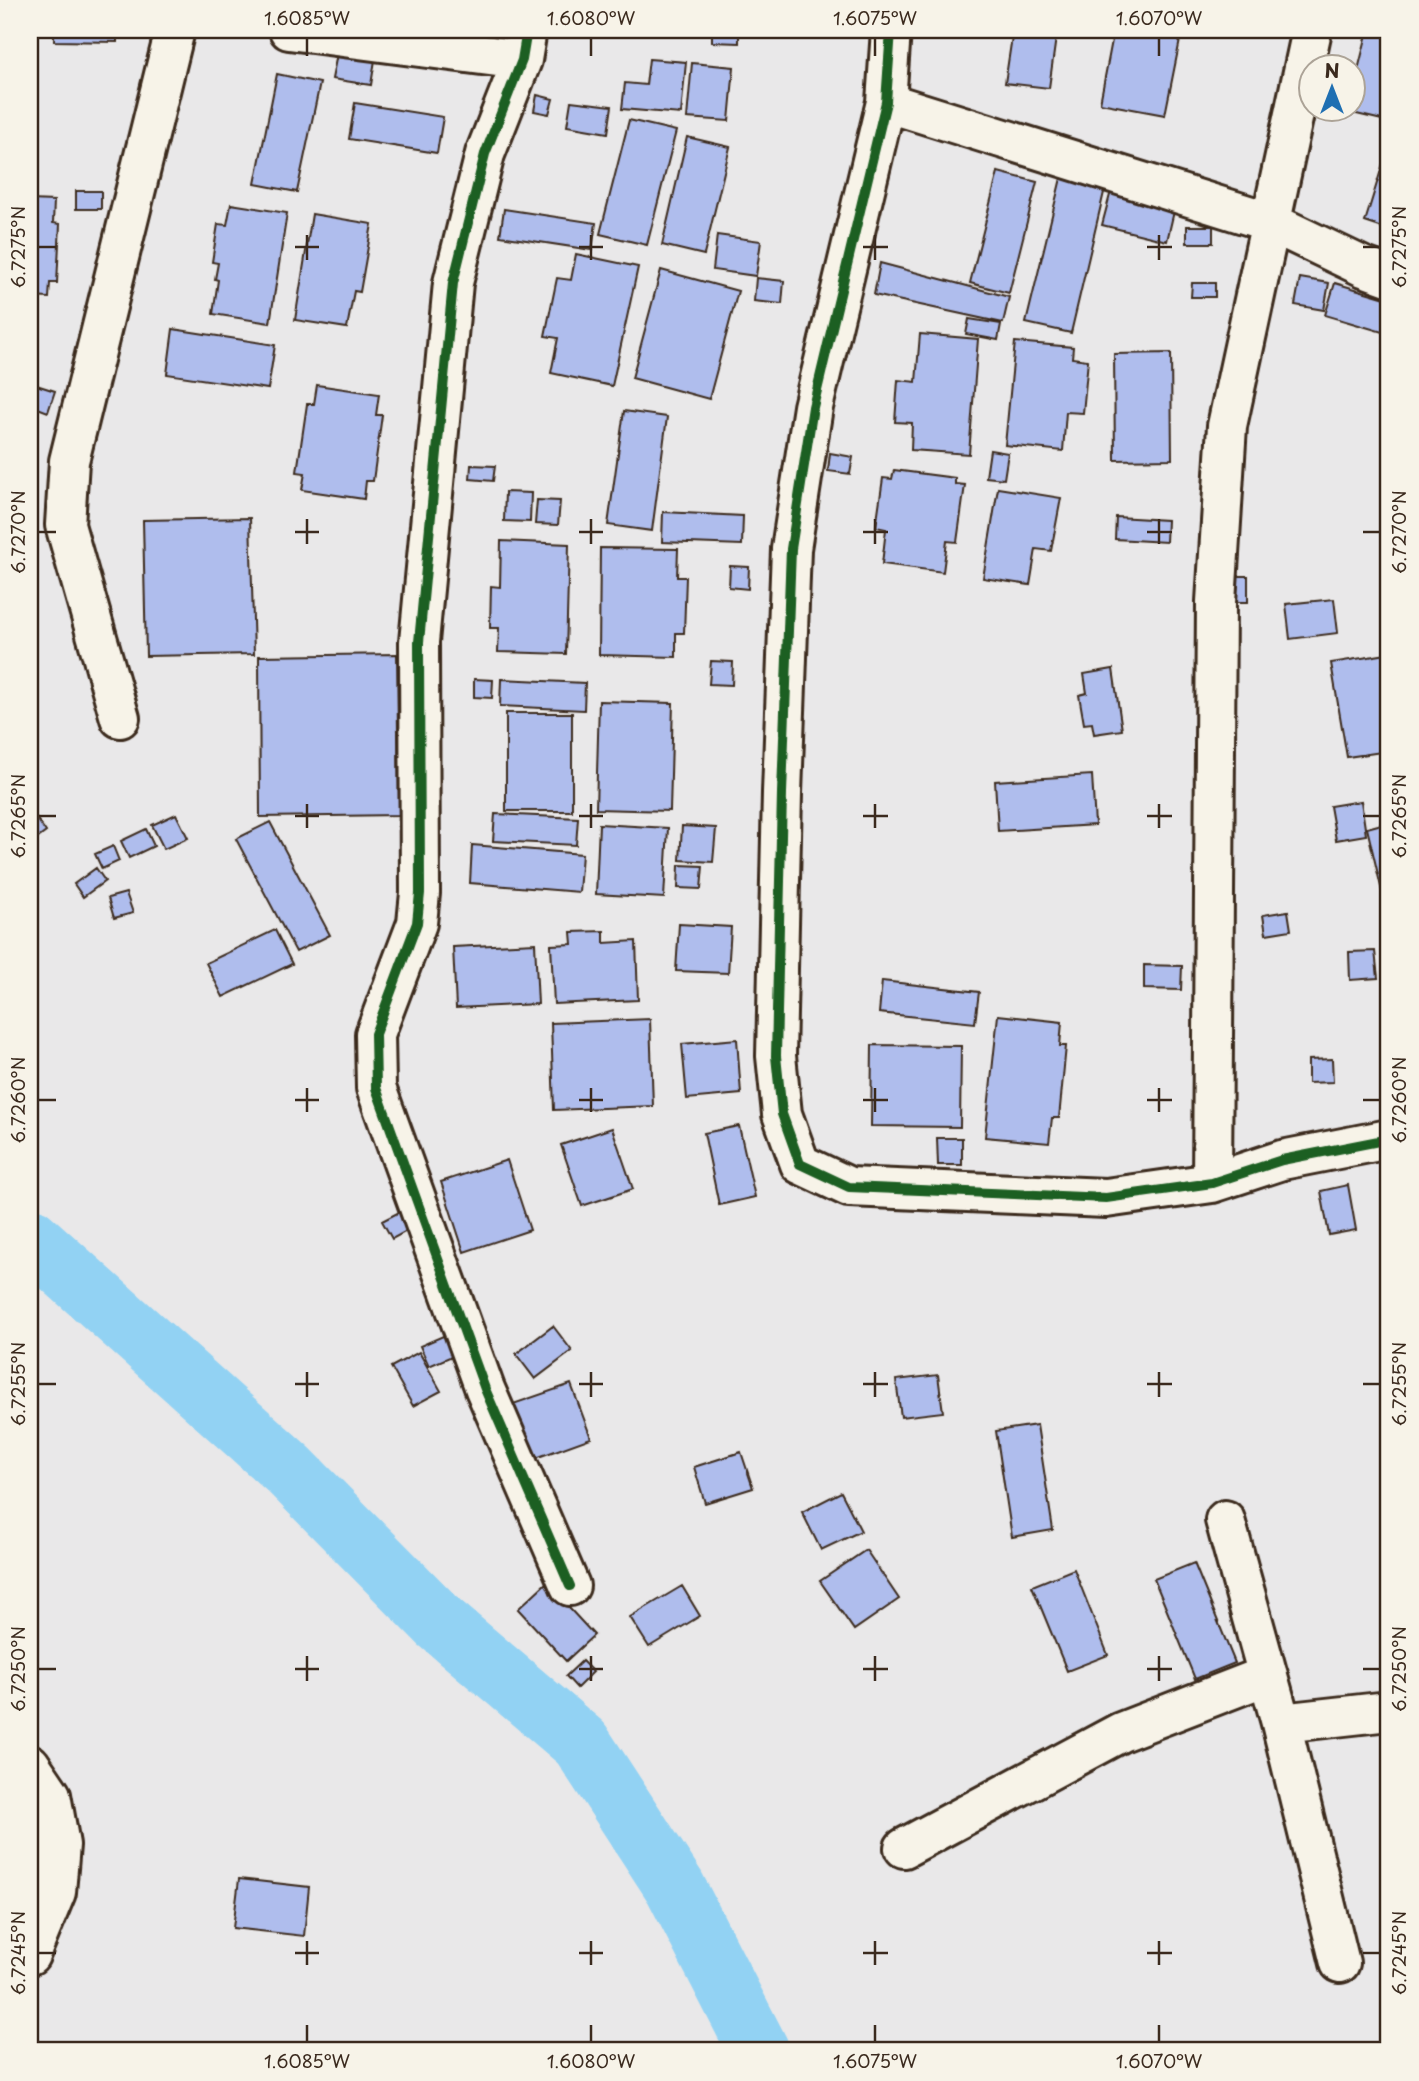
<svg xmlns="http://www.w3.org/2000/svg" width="1419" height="2081" font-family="'Playpen Sans',sans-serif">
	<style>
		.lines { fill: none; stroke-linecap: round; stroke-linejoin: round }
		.river { stroke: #92d2f3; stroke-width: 61 }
		.building { fill: #afbded; stroke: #3b2a1e; stroke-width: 2 }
		.minor-casing { stroke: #3b2a1e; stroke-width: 44 }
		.minor { stroke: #f7f3e8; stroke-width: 38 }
		.cycleway-casing { stroke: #f7f3e8; stroke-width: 15 }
		.cycleway { stroke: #1b5e20; stroke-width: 10 }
		.ticks { fill: none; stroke: #3b2a1e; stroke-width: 2.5 }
		.neatline { fill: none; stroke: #3b2a1e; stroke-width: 2.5 }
		.ticks-label { font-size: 18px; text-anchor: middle; fill: #3b2a1e }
	</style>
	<rect width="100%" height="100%" fill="#e9e8e9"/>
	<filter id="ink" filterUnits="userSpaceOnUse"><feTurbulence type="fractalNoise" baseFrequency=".0143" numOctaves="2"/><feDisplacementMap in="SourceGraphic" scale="14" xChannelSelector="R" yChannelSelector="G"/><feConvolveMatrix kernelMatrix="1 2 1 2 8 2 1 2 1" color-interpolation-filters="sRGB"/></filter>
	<g filter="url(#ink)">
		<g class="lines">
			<!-- river -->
			<path class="river" d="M30 1238 289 1470 440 1623 581 1743 675 1887 759 2051"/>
		</g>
		<!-- building -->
		<path class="building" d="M54 30H117V42L54 41Z
			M712 30H739V43L712 42Z
			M1013 30H1057L1049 88 1005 83Z
			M1114 30H1182L1165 115 1100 103Z
			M1368 30H1389V88L1382 120 1348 112 1349 108H1352V94Z
			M337 54 375 60 371 85 332 79Z
			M649 59 686 62 681 114 622 109 625 83 646 85Z
			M692 63 734 67 729 121 687 118Z
			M277 74 320 83 297 192 255 184Z
			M537 95 553 99 549 114 534 111Z
			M571 101 612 106 608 133 567 126Z
			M355 103 443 117 437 153 349 139Z
			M629 120 676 131 647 245 600 234Z
			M687 137 730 147 704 255 662 245Z
			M1389 144V230L1365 222Z
			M998 172 1037 182 1009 293 970 283Z
			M1061 178 1105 188 1071 333 1026 323Z
			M76 191H101V209H76Z
			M1111 191 1175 207 1167 241 1102 225Z
			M30 200 54 201 53 223 60 224 57 283H50L49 298 30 297Z
			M231 204 287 213 270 323 213 314 218 280 215 279 218 263 212 262 218 224 227 225Z
			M504 209 596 223 592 250 500 236Z
			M312 214 372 224 360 292 354 291 347 328 295 320Z
			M1187 226H1213V243H1187Z
			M717 235 761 241 756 276 713 270Z
			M576 254 638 267 612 386 551 373 558 338 545 336 557 278 571 280Z
			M880 263 1009 297 1003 323 874 295Z
			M661 270 738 291 709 399 632 378Z
			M756 278 784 281 782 304 754 301Z
			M1300 278 1329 283 1324 310 1295 305Z
			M1192 283H1215V297H1191Z
			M1335 283 1389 299V334L1325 315Z
			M969 319 1001 324 998 340 966 334Z
			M173 329 275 345 268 389 167 374Z
			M920 334 978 339 969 454 911 450 912 423 895 422 898 380 916 382Z
			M1015 342 1073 347 1072 358 1088 360 1083 413 1066 412 1063 451 1005 445Z
			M1171 353 1172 459 1115 460 1114 354Z
			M30 383 55 391 48 412 30 405Z
			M317 385 379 394 376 415H382L373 481H366L364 499 302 490 305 473 297 472 307 404H314Z
			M624 411 667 417 652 531 608 525Z
			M990 450 1008 453 1004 479 986 477Z
			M830 453 853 457 850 474 828 471Z
			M471 465 495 466 493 481 470 479Z
			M894 470 955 478V484L965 485 957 542 947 541 943 572 882 564 886 529 876 527 883 478 892 479Z
			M998 488 1061 498 1051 551 1036 549 1030 585 983 578Z
			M505 492 531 493 530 522 504 521Z
			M537 500 560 501 558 525 535 524Z
			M663 512 743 516 742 545 662 542Z
			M1116 517 1167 520 1166 542 1115 539Z
			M250 518 254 654 146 656 143 520Z
			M501 541 569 544 566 654 498 652 499 628H490L491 586 500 587Z
			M600 548 678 549 677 577H686L684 633H676V657L599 655Z
			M730 566 749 567 748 589 729 587Z
			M1231 576H1248V602H1231Z
			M1334 599 1338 633 1290 639 1286 604Z
			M397 654 399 815 260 817 259 656Z
			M1387 654 1389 751 1347 757 1331 663Z
			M711 661 733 662 732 685 709 684Z
			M1113 669 1122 730 1094 734 1092 723 1084 724 1079 695 1087 693 1084 674Z
			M474 679 493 680 492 698 474 697Z
			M501 679 585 683 584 710 500 706Z
			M599 701 673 703 670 811 596 809Z
			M506 713H572V811H506Z
			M1092 775 1095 825 998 831 995 781Z
			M1361 801 1366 835 1336 840 1330 806Z
			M30 809 46 832 30 844Z
			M176 814 188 838 164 849 152 825Z
			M495 814 578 818 576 845 493 841Z
			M270 822 330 935 296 952 236 839Z
			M1389 822V921L1367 828Z
			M599 824 668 828 664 898 596 894Z
			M682 826 716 828 713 862 680 860Z
			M146 829 154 846 129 858 121 841Z
			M472 845 582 854 579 892 470 883Z
			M113 846 119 861 102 869 95 854Z
			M679 865 703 866 701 889 678 888Z
			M96 868 105 881 83 897 74 884Z
			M126 893 133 913 114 918 108 898Z
			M1288 911 1291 930 1266 934 1263 915Z
			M679 924 731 927 728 973 676 971Z
			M275 930 292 964 223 997 206 963Z
			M604 931V943L636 941 638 1000 554 1004 551 945 572 944 571 932Z
			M535 943 538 1004 456 1008 453 947Z
			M1375 951 1378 978 1350 980 1349 952Z
			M1144 965 1182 966 1181 990 1144 989Z
			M882 981 979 992 975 1023 879 1013Z
			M998 1015 1062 1022 1060 1046H1066L1059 1118H1052L1049 1143 985 1137Z
			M650 1019 653 1106 554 1110 551 1023Z
			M737 1039 741 1094 687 1099 682 1044Z
			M872 1045 961 1046 960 1127 871 1126Z
			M1332 1059 1333 1082 1308 1083V1060Z
			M739 1126 755 1197 719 1205 704 1133Z
			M612 1128 633 1189 582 1206 561 1145Z
			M937 1138H962V1165H938Z
			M507 1160 530 1230 464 1252 441 1182Z
			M1348 1185 1356 1230 1329 1235 1321 1191Z
			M405 1209 414 1227 392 1239 382 1221Z
			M553 1326 572 1351 535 1379 516 1354Z
			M450 1333 459 1353 429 1366 420 1346Z
			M419 1352 441 1391 413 1406 391 1367Z
			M938 1375 943 1412 901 1417 896 1380Z
			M571 1384 591 1438 533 1459 513 1404Z
			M1037 1425 1053 1530 1012 1537 996 1431Z
			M741 1452 753 1488 705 1503 694 1467Z
			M841 1492 861 1531 821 1550 802 1512Z
			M866 1550 899 1599 854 1630 820 1581Z
			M1194 1563 1235 1663 1195 1679 1154 1579Z
			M1074 1569 1108 1655 1067 1671 1032 1586Z
			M546 1583 594 1635 566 1661 518 1609Z
			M682 1586 700 1616 649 1647 630 1617Z
			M582 1661 593 1672 577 1688 566 1676Z
			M239 1879 309 1887 304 1936 233 1928Z"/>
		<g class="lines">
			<!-- minor casing -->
			<g class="minor-casing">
				<path id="minor" d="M289 30 522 60
					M527 30 522 60 485 154 453 283 419 642 420 893 417 923 375 1034 376 1088 485 1389 570 1586
					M891 30 886 102 813 407 791 549 782 793 776 1056 782 1114 800 1164 849 1187 1106 1198 1212 1183 1282 1160 1389 1139
					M886 102 1270 222 1364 267 1389 276
					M120 718 65 525 69 461 175 30
					M1212 1183 1216 602 1227 426 1312 30
					M1225 1520 1281 1723 1340 1963
					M1281 1723 1389 1711
					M30 1764 51 1795 60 1845 56 1892 30 1955
					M904 1848 1121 1732 1268 1675"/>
			</g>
			<!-- minor -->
			<use href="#minor" class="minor"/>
			<!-- cycleway casing -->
			<g class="cycleway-casing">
				<path id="cycleway" d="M527 30 522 60 485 154 453 283 419 642 420 893 417 923 375 1034 376 1088 485 1389 570 1586
					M891 30 886 102 813 407 791 549 782 793 776 1056 782 1114 800 1164 849 1187 1106 1198 1212 1183 1282 1160 1389 1139"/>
			</g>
			<!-- cycleway -->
			<use href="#cycleway" class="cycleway"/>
		</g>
	</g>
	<!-- ticks -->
	<path class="ticks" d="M307 38V56M591 38V56M875 38V56M1159 38V56M307 235V260M591 235V260M875 235V260M1159 235V260M38 247H56M295 247H319M579 247H603M863 247H888M1147 247H1172M1363 247H1380M307 519V544M591 519V544M875 519V544M1159 519V544M38 532H56M295 532H319M579 532H603M863 532H888M1147 532H1172M1363 532H1380M307 804V828M591 804V828M875 804V828M1159 804V828M38 816H56M295 816H319M579 816H603M863 816H888M1147 816H1172M1363 816H1380M307 1088V1112M591 1088V1112M875 1088V1112M1159 1088V1112M38 1100H56M295 1100H319M579 1100H603M863 1100H888M1147 1100H1172M1363 1100H1380M307 1372V1397M591 1372V1397M875 1372V1397M1159 1372V1397M38 1384H56M295 1384H319M579 1384H603M863 1384H888M1147 1384H1172M1363 1384H1380M307 1656V1681M591 1656V1681M875 1656V1681M1159 1656V1681M38 1669H56M295 1669H319M579 1669H603M863 1669H888M1147 1669H1172M1363 1669H1380M307 1941V1965M591 1941V1965M875 1941V1965M1159 1941V1965M38 1953H56M295 1953H319M579 1953H603M863 1953H888M1147 1953H1172M1363 1953H1380M307 2025V2042M591 2025V2042M875 2025V2042M1159 2025V2042"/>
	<!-- margin -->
	<rect width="1419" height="2081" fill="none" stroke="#f7f3e8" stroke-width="77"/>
	<!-- north arrow -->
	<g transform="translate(1332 88)"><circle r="33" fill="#f7f3e8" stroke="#aca397" stroke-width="2"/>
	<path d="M0-5L12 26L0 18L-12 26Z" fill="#1f6fb2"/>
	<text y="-10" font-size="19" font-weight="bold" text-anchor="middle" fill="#3b2a1e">N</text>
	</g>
	<rect x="38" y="38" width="1342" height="2004" class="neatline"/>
	<g class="ticks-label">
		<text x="307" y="25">1.6085°W</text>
		<text x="591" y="25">1.6080°W</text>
		<text x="875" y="25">1.6075°W</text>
		<text x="1159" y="25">1.6070°W</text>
		<text transform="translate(19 247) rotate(-90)" y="6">6.7275°N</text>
		<text transform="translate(1400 247) rotate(-90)" y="6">6.7275°N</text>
		<text transform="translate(19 532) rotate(-90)" y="6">6.7270°N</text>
		<text transform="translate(1400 532) rotate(-90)" y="6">6.7270°N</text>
		<text transform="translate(19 816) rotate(-90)" y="6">6.7265°N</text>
		<text transform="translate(1400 816) rotate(-90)" y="6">6.7265°N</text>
		<text transform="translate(19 1100) rotate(-90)" y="6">6.7260°N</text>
		<text transform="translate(1400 1100) rotate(-90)" y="6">6.7260°N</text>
		<text transform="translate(19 1384) rotate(-90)" y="6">6.7255°N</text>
		<text transform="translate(1400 1384) rotate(-90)" y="6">6.7255°N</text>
		<text transform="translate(19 1669) rotate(-90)" y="6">6.7250°N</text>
		<text transform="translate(1400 1669) rotate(-90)" y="6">6.7250°N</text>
		<text transform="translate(19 1953) rotate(-90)" y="6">6.7245°N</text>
		<text transform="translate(1400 1953) rotate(-90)" y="6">6.7245°N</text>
		<text x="307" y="2068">1.6085°W</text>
		<text x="591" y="2068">1.6080°W</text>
		<text x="875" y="2068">1.6075°W</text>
		<text x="1159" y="2068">1.6070°W</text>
	</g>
</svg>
